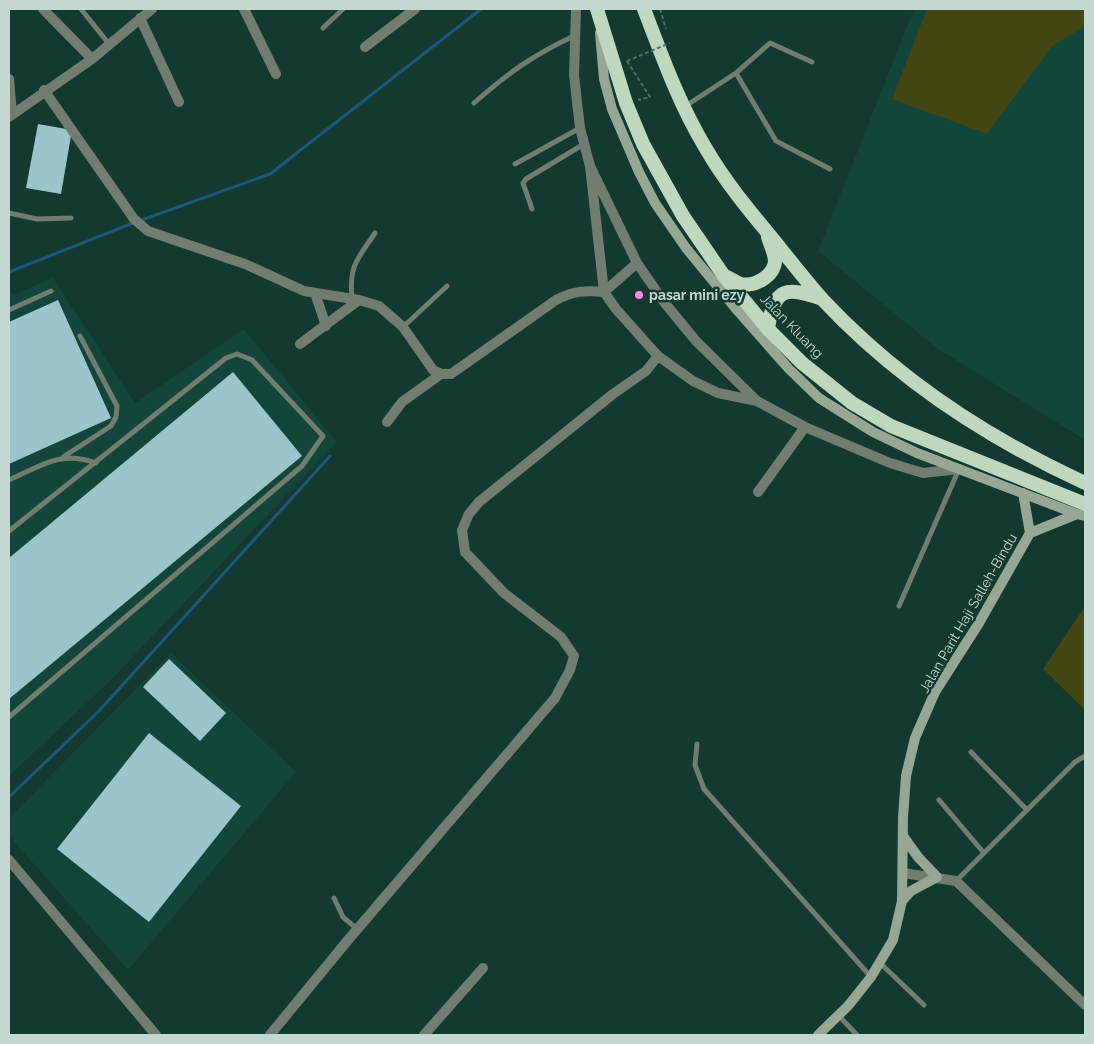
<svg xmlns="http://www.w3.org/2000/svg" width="1094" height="1044" font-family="Raleway,sans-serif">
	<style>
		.built { fill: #13453a }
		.green { fill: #434612 }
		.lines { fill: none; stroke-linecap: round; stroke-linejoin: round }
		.stream { stroke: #1d5879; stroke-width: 3 }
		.building { fill: #9ac6cb }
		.path { stroke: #4e6e66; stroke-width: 2; stroke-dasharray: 4 2.5; stroke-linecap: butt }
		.service { stroke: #727d72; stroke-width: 5 }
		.minor { stroke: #727d72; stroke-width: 10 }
		.secondary { stroke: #96a796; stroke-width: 10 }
		.trunk { stroke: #bed7be; stroke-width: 14 }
		.path-bridge { stroke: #4e6e66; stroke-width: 2; stroke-dasharray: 4 2.5; stroke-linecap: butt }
		.poi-dot { fill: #f589ee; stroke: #133930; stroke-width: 2 }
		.labels { text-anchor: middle; stroke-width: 5; stroke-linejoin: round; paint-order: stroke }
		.poi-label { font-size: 14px; font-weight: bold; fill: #c4d8d2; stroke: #133930; text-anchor: start }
		.street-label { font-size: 14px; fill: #c4d8d2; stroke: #133930 }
	</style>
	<rect width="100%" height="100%" fill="#133930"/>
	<!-- built -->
	<path class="built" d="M914 9H1085V440L938 349 818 251Z
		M53 278 135 403 244 329 337 442 111 680 9 776V288L13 295Z
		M171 653 296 772 128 970 9 836V818Z"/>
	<!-- green -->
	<path class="green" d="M927 9H1085V26L1052 46 987 134 892 99Z
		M1085 606V710L1043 669Z"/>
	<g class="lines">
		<!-- stream -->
		<path class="stream" d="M9 272 128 225 270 174 481 9
			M9 797 99 711 330 456"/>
	</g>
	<!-- building -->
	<path class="building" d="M38 124 72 130 61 194 26 188Z
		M58 300 111 418 9 464V322Z
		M233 372 302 456 9 699V558Z
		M169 659 226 713 200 741 143 687Z
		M149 733 241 806 149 922 57 849Z"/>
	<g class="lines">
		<!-- path -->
		<path class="path" d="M660 9 666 29
			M627 61 650 97 638 100"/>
		<!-- service -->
		<path class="service" d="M81 9 109 44
			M323 28 343 9
			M736 73 776 141 830 169
			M474 103C508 73 533 55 574 36
			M684 107 736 73 770 43 812 62
			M515 164 580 128
			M532 209 523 183 526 179 584 144
			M9 213 37 219 71 218
			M352 299C349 265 357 260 375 233
			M9 310 51 291
			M403 327 447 286
			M63 457 111 426 116 417 117 406 80 336
			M9 480C41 466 60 450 96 463
			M9 531 226 358 237 354 252 360 323 436 302 466 9 717
			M899 606 959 469
			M697 744 695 765 704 789 871 977
			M971 752 1027 810
			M939 800 984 853
			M956 881 1075 762 1085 756
			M334 898 343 917 357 929
			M880 963 924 1005
			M839 1016 857 1035"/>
		<!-- minor -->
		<path class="minor" d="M43 9 92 59
			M244 9 276 74
			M576 9 574 75 580 128 590 166 637 263 664 302 696 341 757 401
			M140 18 179 102
			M365 47 415 9
			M9 79 12 114
			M44 90 134 219 148 231 245 264 304 291 359 300 379 306 403 327 433 370 441 374H451L556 300C573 291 586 290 604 292L637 263
			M9 117 92 59 152 9
			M590 166 604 292 616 309 658 356 693 381 718 393 757 401 805 427 890 463 923 473 959 469
			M315 293 326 326
			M300 344 359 300
			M387 422 402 402 441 374
			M758 492 805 427
			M9 860 156 1035
			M903 873 956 881 1085 1005
			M270 1035 348 940 555 698 570 670 574 656 561 637 504 593 465 552 462 530 469 514 479 502 613 394 646 371 658 356
			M424 1035 483 968"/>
		<!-- secondary -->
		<path class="secondary" d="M600 33 604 79 612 109 639 172 655 203 686 248 737 310 789 369 819 398 873 432 917 453 1077 514
			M1023 493 1030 533
			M902 901 911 891 937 877 918 857 903 836
			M818 1035 848 1006 871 977 893 940 902 901 903 817 906 776 915 738 935 692 979 623 1030 533 1077 514 1085 516"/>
		<!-- trunk -->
		<path class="trunk" d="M597 9 626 103 643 144 683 216 724 276 768 329 802 363 852 403 891 426 1085 504
			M644 9C662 56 679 104 705 147 725 182 752 214 777 244 792 263 807 282 823 300 897 379 987 438 1085 483
			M727 277C731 279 737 283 741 284 755 287 774 276 775 261 775 254 770 244 768 237
			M768 329C774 287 786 286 822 299"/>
		<!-- path-bridge -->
		<path class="path-bridge" d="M627 61 670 43"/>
	</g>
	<!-- markers -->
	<circle class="poi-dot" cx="639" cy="295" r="5"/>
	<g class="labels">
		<!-- poi labels -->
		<g class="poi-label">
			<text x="649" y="300">pasar mini ezy</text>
		</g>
		<!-- street labels -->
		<g class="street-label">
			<text transform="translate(792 326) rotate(46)" y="5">Jalan Kluang</text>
			<text transform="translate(968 613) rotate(-60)" y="5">Jalan Parit Haji Salleh-Bindu</text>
		</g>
	</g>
	<!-- border -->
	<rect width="1094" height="1044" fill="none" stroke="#c4d8d2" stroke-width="20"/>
</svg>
